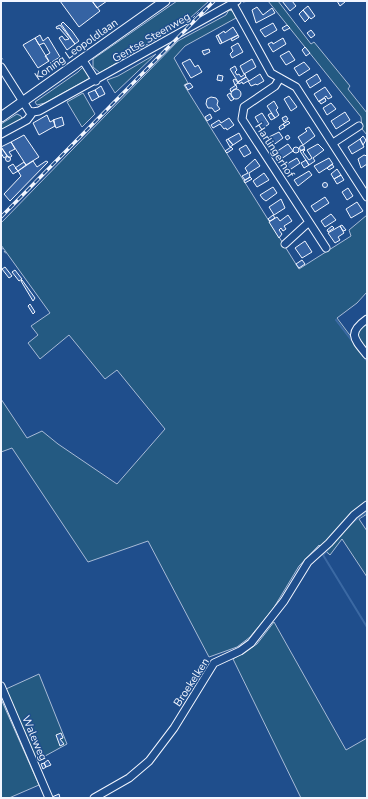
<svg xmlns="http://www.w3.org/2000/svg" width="368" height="799" font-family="'Nunito Sans',sans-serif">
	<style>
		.green { fill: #245a82; stroke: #a8bbd7 }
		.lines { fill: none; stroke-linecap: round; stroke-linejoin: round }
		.stream { stroke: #3b69a3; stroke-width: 2 }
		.building { fill: #3563a3; stroke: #f2f6ff }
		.minor-casing { stroke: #f2f6ff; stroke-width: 9 }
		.major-casing { stroke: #f2f6ff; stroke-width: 11 }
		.path { stroke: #b3c4dc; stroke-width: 1; stroke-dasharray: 3 2; stroke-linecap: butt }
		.minor { stroke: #1f4e8c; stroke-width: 7 }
		.major { stroke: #1f4e8c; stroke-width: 9 }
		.rail-casing { stroke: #f2f6ff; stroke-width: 3.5 }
		.rail { stroke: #1f4e8c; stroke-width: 2; stroke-dasharray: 6; stroke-linecap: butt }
		.labels { text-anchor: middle; stroke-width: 3; stroke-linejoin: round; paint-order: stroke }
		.street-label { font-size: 11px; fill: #f2f6ff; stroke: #1f4e8c }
	</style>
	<rect width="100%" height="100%" fill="#1f4e8c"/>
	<!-- green -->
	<path class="green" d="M177 1H209L189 19 100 73 93 67V59Z
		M268 1H278L311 44 314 42 350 86 348 89 367 113V135L362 129 361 117Z
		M229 10 233 11 236 18 185 46 174 58 188 83 184 85 299 269 351 236 349 230 367 215V292L357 303 337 318 367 358V514L359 519 367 531V577L342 539 330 555 319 545 299 566 273 609 250 637 237 647 209 657 148 541 88 562 12 448 1 452V399L27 438 42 431 58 444 117 484 165 429 117 370 105 379 69 335 40 359 28 343 38 335 31 326 50 313 1 245V223L178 41 226 15Z
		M156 54 115 93 107 80 118 76Z
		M84 66 90 78 45 103 37 105 35 102 78 72Z
		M83 93 95 114 82 127 67 102Z
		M17 114 21 116 22 119 1 132V124Z
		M367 322V352L356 338 358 328Z
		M274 622 346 750 367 738V798H301L233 659 257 644Z
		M39 674 67 744 36 761 6 689Z
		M1 699 39 785 9 798H1Z"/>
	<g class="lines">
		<!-- stream -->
		<path class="stream" d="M336 320 356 346
			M363 356 367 361
			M350 524 367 512
			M330 547 323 555 367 627"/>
	</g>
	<!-- building -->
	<path class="building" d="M60 1H92L100 11 79 27Z
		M92 1H107L97 8Z
		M282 1H292L296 6 290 11Z
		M337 1H344L345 2 340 6Z
		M308 6 315 16 311 19 303 10Z
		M257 7 263 15 272 8 275 13 256 23 252 10Z
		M303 10 309 18 305 22 299 14Z
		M63 22 72 31 79 41 75 44 61 24Z
		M273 23 277 30 265 37 260 30Z
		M60 25 75 44 67 50 59 38 62 36 65 40 69 39 59 28 57 29 56 27Z
		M287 25 290 28 284 31 282 28Z
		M233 27 238 35 222 43 218 35 224 31 225 33Z
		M311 30 315 35 311 38 307 33Z
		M40 35 43 41 48 37 60 57 50 63 45 56 50 53 46 46 44 43 39 45 35 38Z
		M218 35 222 43 220 44 216 36Z
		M238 35 239 37 232 41 231 39Z
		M35 38 49 61 38 68 23 45Z
		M283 38 286 44 273 52 268 44 272 42 273 44Z
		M238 43 243 52 232 58 230 54 233 51 231 47Z
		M305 47 310 53 306 56 302 50Z
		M209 49 210 52 204 55 202 51Z
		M289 51 295 60 286 65 280 56Z
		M190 59 195 67 198 65 202 72 191 78 182 63Z
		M252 59 256 67 244 74 240 66Z
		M304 62 310 69 299 76 294 68Z
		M235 66 237 70 235 72 237 75 239 74 241 77 245 74 246 77 238 82 230 69Z
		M260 74 264 81 257 85 256 84 251 86 248 81 243 84 242 82 239 84 238 82 246 77 249 81Z
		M317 74 321 81 310 88 306 81Z
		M218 75 223 76 222 81 217 80Z
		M235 79 238 83 235 85 233 80Z
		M190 83 193 87 188 90 185 85Z
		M236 85 237 88 231 92 230 89Z
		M101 86 105 94 99 97 95 90Z
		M325 87 332 97 328 99 326 96 319 102 314 94Z
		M231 94a5 5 0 1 1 10 0a5 5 0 1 1-10 0Z
		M95 90 99 97 92 101 88 93Z
		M230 93 234 99 231 101 227 95Z
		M289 96 297 107 291 111 284 99Z
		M211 97 216 98 218 101 217 105 220 109 215 112 212 108H208L206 104 207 99Z
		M325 98 326 101 321 104 319 101Z
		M274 101 278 108 276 110 279 115 275 118 267 106Z
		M331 103 336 109 327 115 323 108Z
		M345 112 350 120 336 129 331 121Z
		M262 113 269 124 262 129 255 117Z
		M271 113 275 118 271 120 268 115Z
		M210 114 212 118 207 121 205 117Z
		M47 115 50 122 54 120 55 126 39 135 33 123Z
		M286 116 288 119 284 122 282 118Z
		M62 117 64 125 56 128 53 120Z
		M229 118 234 125 227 130 226 128 224 129 220 124 213 128 211 125 219 120 221 123Z
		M288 121 290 123 285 126 283 124Z
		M283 124 285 127 280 130 279 127Z
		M309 127 315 136 303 145 298 137 307 131 305 129Z
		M279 132 283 138 272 146 267 138Z
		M239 133 242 139 233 145 228 139Z
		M24 135 39 157 26 165 11 142Z
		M288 135 290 138 287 140 285 137Z
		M363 136 366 140 363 145 360 139Z
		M228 139 233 145 230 147 226 140Z
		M360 139 364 147 352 154 348 147Z
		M11 142 15 149 9 152 12 156 9 158 1 147Z
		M288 144 293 151 281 159 276 152Z
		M318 144 324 150 313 158 315 161 309 165 300 151 304 149 305 150 303 152 309 160 312 158 307 150Z
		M246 145 251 153 244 157 239 149Z
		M299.5 148a2.5 2.5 0 1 1 5 0a2.5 2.5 0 1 1-5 0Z
		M293 150a3 3 0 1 1 6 0a3 3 0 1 1-6 0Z
		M1 147 7 156 4 158 1 153Z
		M231 147 233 149 227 153 225 151Z
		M364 155 367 156V164L361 168 358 159Z
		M5.5 159a2.5 2.5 0 1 1 5 0a2.5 2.5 0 1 1-5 0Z
		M297 158 300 163 288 171 285 165Z
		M329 158 333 164 319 173 314 166Z
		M255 159 260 166 249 173 250 177 245 180 242 176 248 173 245 168Z
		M306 160 309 165 304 168 301 163Z
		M33 161 37 167 46 161 48 162 10 201 4 194 21 176 18 171Z
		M24 162 26 165 18 171 15 168Z
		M13 164 18 171 13 174 8 167Z
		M332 164 334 167 329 170 327 168Z
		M337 169 341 175 334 179 331 174Z
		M309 171 312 175 298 186 294 180Z
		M264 173 269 180 257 187 253 181Z
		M341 175 344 180 337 184 334 179Z
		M250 177 252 179 245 183 244 181Z
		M322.5 185a2.5 2.5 0 1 1 5 0a2.5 2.5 0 1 1-5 0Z
		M273 187 277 193 266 201 263 199 260 195Z
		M348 188 353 196 347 200 342 192Z
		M325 197 329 203 315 212 311 206Z
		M281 199 285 208 274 215 269 207Z
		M357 202 363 211 351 218 346 209Z
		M331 214 336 220 325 227 321 221Z
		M273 215 275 218 270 221 268 219Z
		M288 215 292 221 284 226 286 229 283 231 281 228 279 230 282 234 279 238 269 222 277 217 280 221Z
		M342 225 346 230 343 231 340 226Z
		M332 226 334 228 328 232 327 230Z
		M340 226 344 233 338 237 340 240 335 243 328 233Z
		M305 241 312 252 302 258 295 248Z
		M302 260 305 264 299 268 296 264Z
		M5 267 12 276 9 278 2 269Z
		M15 270 22 279 19 281 12 272Z
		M22 280 35 298 33 301 21 281Z
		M30 304 35 312 33 314 28 306Z
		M61 733 63 738 60 739 64 744 60 746 56 735Z
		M48 760 51 765 46 767 44 763Z
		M44 763 46 767 43 769 41 764Z
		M59 794 60 798H53L52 797Z"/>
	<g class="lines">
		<!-- minor casing -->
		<g class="minor-casing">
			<path id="minor" d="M233 4 271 73 296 87 367 197
				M82 59 96 81
				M1 67 29 111 33 112 39 111 237 1
				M280 78 275 86 244 107 242 119 326 248
				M1 134 27 120 33 112
				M333 143 359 126
				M285 244 309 222
				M367 319C347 333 354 339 367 355
				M1 686 49 798
				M94 798 129 778 149 761 174 728 214 663 240 651 251 643 284 601 308 562 329 543 354 515 367 505"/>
		</g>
		<!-- major casing -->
		<g class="major-casing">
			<path id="major" d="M1 117 165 1"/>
		</g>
		<!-- path -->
		<path class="path" d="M243 2 249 1
			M193 18 199 12 202 13
			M164 49 167 50 172 45
			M1 57 4 61
			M1 247 7 255"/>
		<!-- minor -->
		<use href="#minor" class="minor"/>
		<!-- major -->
		<use href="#major" class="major"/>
		<!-- rail casing -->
		<g class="rail-casing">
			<path id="rail" d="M1 217 214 1"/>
		</g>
		<!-- rail -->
		<use href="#rail" class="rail"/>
	</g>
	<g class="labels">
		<!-- street labels -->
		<g class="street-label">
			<text transform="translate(151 37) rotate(-30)" y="4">Gentse Steenweg</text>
			<text transform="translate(76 49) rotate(-35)" y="4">Koning Leopoldlaan</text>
			<text transform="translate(275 150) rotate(57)" y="4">Harlingerhof</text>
			<text transform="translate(191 682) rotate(-57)" y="4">Broekelken</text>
			<text transform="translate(35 738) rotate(67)" y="4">Waleweg</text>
		</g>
	</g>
	<!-- border -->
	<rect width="368" height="799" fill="none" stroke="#f2f6ff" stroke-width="4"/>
</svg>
